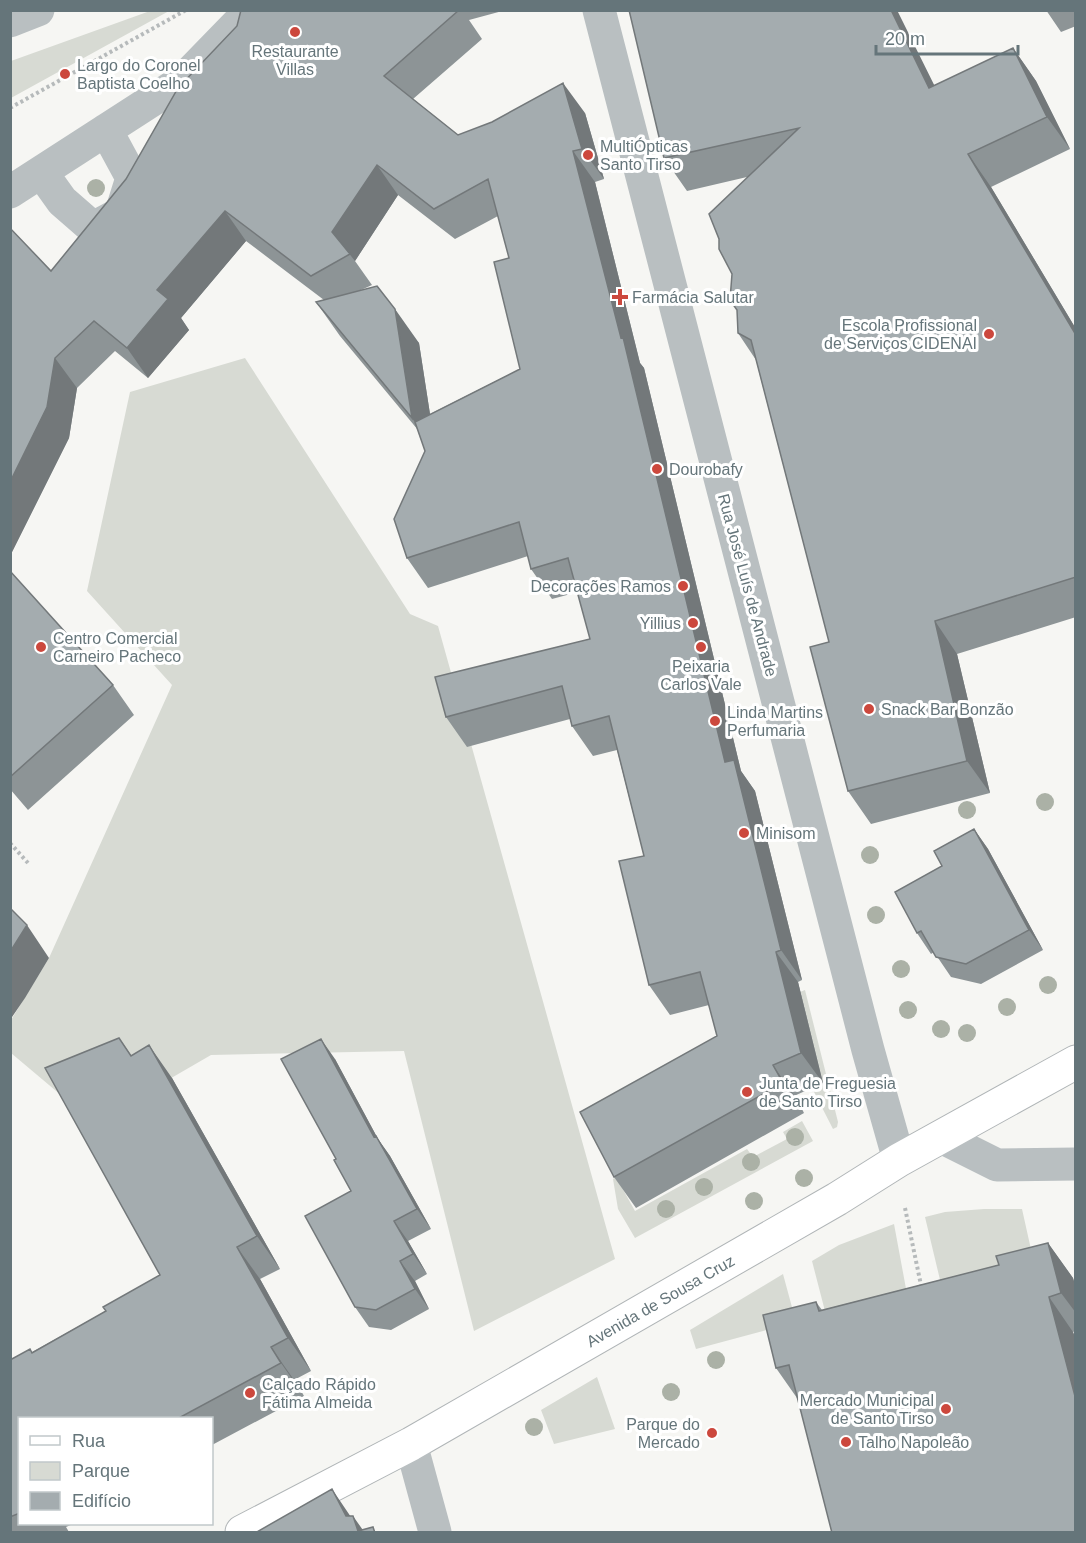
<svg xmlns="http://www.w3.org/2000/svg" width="1086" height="1543" font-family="Helvetica,sans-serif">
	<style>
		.green { fill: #d7dad3 }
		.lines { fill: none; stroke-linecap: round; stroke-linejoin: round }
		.major-casing { stroke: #b0b5b7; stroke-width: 35 }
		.path { stroke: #b6babb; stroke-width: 4; stroke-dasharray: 3 3; stroke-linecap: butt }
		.minor { stroke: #b9bfc1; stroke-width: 33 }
		.major { stroke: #fff; stroke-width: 33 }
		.tree { fill: #abb1a6 }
		.wall { fill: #8d9496; fill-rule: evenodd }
		.shaded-wall { fill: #73787a }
		.building { fill: #a4acaf; stroke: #73787a; stroke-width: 1.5 }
		.poi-dot { fill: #cc483d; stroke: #fff; stroke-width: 2 }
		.labels { text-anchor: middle; stroke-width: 6; stroke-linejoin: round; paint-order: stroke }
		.poi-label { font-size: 16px; fill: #65757a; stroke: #fff; text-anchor: start }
		.street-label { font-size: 16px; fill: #65757a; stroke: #fff }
	</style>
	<rect width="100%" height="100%" fill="#f6f6f3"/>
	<!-- green -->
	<path class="green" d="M150 11H169L11 98V61Z
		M245 358 410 614 438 626 615 1259 474 1331 404 1051 211 1055 154 1088 68 1101 11 1053V1020L49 958 172 685 87 591 130 392Z
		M805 990 838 1122 837 1127 833 1129 812 1088 823 1083 800 992Z
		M802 1121 813 1141 635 1238 618 1209 613 1179 616 1177 635 1211 747 1149 753 1157 787 1139 783 1132Z
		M984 1209H1022L1034 1263 941 1284 925 1217 945 1212Z
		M894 1224 907 1294 826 1315 812 1261 839 1245Z
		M783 1274 796 1322 696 1349 690 1330Z
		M597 1377 615 1429 554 1444 541 1410Z"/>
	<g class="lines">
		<!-- major casing -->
		<g class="major-casing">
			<g id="major">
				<path id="s1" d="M242 1532 411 1444 837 1199 899 1160 1076 1062"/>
			</g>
		</g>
		<!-- path -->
		<path class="path" d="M10 108 186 10
			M10 843 28 863
			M905 1208 922 1290"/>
		<!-- minor -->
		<path class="minor" d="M599 10 868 1050 899 1160
			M10 21 38 10
			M42 173 62 201 93 228 121 213 132 178 106 130
			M10 192 182 81 251 10
			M941 1137 997 1165 1076 1164
			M411 1444 435 1532"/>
		<!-- major -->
		<use href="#major" class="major"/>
	</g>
	<!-- trees -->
	<g class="tree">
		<circle cx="96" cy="188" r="9"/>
		<circle cx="1045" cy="802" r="9"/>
		<circle cx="967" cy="810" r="9"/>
		<circle cx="870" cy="855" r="9"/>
		<circle cx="876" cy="915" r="9"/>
		<circle cx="901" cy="969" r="9"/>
		<circle cx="1048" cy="985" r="9"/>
		<circle cx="1007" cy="1007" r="9"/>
		<circle cx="908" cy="1010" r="9"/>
		<circle cx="941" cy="1029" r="9"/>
		<circle cx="967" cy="1033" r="9"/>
		<circle cx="795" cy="1137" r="9"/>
		<circle cx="751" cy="1162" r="9"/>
		<circle cx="804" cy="1178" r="9"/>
		<circle cx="704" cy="1187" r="9"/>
		<circle cx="754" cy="1201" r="9"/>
		<circle cx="666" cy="1209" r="9"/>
		<circle cx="716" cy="1360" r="9"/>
		<circle cx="671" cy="1392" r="9"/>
		<circle cx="534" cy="1427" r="9"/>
	</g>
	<!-- wall -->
	<path class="wall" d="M241 10H506L469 20 482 39 413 99 458 135 585 113 604 179 595 182 640 363 644 368 741 771 755 791 802 980 798 982 823 1083 794 1096 804 1113 636 1208 614 1177 717 1036 709 1005 670 1015 649 985 644 856 617 750 593 756 572 726 570 719 467 747 446 717 590 639 578 592 552 599 531 569 528 556 428 588 407 558 425 451 418 430 340 336 316 302 324 300 246 241 181 318 189 330 148 378 115 351 77 388 69 438 10 556 51 271 126 179 237 26ZM398 195 455 239 498 216 509 258 520 369 430 414 419 343 361 290 372 285 355 261Z
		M1046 10H1076V26L1061 32Z
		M1013 48 1036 81 1070 149 991 187 1076 329V617L957 654 990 793 871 824 848 791 829 642 756 360 738 333 747 177 687 191 664 158 935 86Z
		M10 572 113 685 134 715 28 810 10 789Z
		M974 829 988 849 1043 950 981 984 951 977 934 952 931 954 917 933 942 866Z
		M119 1038 131 1055 172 1078 280 1269 260 1279 311 1371 294 1380 304 1396 212 1445V1419H20V1524H73L66 1527 69 1532 67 1533H10V1360L32 1352 106 1311 160 1275Z
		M335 1059 378 1139 390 1156 431 1229 408 1241 427 1274 415 1281 429 1309 391 1330 369 1327 355 1307 351 1191 336 1159Z
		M1048 1243 1073 1278 1076 1288V1331L1073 1332 1076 1340V1533L797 1398 776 1368 816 1302 822 1310 999 1265Z"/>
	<!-- shaded-wall -->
	<path class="shaded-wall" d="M891 10H897L952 121 929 88Z
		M1013 48 1036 81 1070 149 1047 117Z
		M563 83 585 113 604 179 582 149Z
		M573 151 595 182 640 363 644 368 741 771 755 791 802 980 781 950 725 762 621 338Z
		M968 154 991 187 1076 329V335Z
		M377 165 398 195 355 261 332 232Z
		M225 211 246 241 181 318 189 330 148 378 127 348 157 290Z
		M395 309 419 343 436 453 412 418Z
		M55 358 77 388 69 438 10 556V482Z
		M935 621 957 654 990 793 967 761Z
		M974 829 988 849 1043 950 1029 930Z
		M27 925 49 958 25 998 10 1020V952Z
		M776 952 798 982 823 1083 801 1053Z
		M321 1039 335 1059 378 1139 390 1156 431 1229 417 1209 374 1137Z
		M149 1045 172 1078 280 1269 257 1236Z
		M773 1065 794 1096 804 1113 783 1083Z
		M394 1221 408 1241 427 1274 413 1254Z
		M1048 1243 1073 1278 1076 1288V1313L1061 1293Z
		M237 1247 260 1279 311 1371 288 1338Z
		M400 1261 415 1281 429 1309 415 1289Z
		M1049 1297 1073 1332 1076 1340V1400Z
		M271 1347 294 1380 304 1396 281 1363Z
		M332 1489 355 1523 353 1516 365 1533H357L346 1516Z"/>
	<!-- building -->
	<path class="building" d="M241 10H459L384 76 458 135 492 122 563 83 582 149 573 151 621 338 623 337 725 762 734 760 781 950 776 952 801 1053 773 1065 783 1083 614 1177 580 1112 717 1036 700 972 649 985 619 861 644 856 609 716 572 726 562 686 446 717 435 677 590 639 568 558 531 569 519 522 407 558 394 519 425 451 415 422 520 369 494 262 509 258 488 179 434 209 377 165 332 232 350 254 311 276 225 211 157 290 168 299 127 348 94 321 55 358 47 407 10 482V228L51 271 126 179 178 88 237 26Z
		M629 10H891L929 88 1013 48 1047 117 968 154 1076 335V577L935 621 967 761 848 791 810 647 829 642 751 340 738 333 737 310 730 300 732 274 719 249V239L709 214 799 128 664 158Z
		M377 286 395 309 412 418 316 302Z
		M10 571 113 685 10 777Z
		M974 829 1029 930 966 964 936 957 921 931 917 933 895 892 942 866 934 851Z
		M10 908 27 925 10 952Z
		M119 1038 131 1056 149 1045 257 1236 237 1247 288 1338 271 1347 281 1363 177 1419H20V1513L10 1517V1360L30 1349 32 1353 106 1311 103 1307 160 1275 45 1068Z
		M321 1039 374 1137 376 1136 417 1209 394 1221 413 1254 400 1261 415 1289 376 1310 355 1307 305 1216 351 1191 334 1160 336 1159 281 1059Z
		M1048 1243 1061 1293 1049 1297 1076 1400V1533H832L789 1365 776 1368 763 1315 816 1302 819 1311 999 1265 996 1256Z
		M332 1489 346 1516H353L358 1531 373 1527 375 1533H255Z"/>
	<!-- markers -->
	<g class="poi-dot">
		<circle cx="295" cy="32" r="6"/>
		<circle cx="65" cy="74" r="6"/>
		<circle cx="588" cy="155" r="6"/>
		<path d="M617 288h6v6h6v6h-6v6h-6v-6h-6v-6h6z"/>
		<circle cx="989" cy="334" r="6"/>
		<circle cx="657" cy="469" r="6"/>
		<circle cx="683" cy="586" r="6"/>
		<circle cx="693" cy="623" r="6"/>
		<circle cx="41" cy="647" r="6"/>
		<circle cx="701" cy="647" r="6"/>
		<circle cx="869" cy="709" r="6"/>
		<circle cx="715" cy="721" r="6"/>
		<circle cx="744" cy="833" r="6"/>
		<circle cx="747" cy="1092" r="6"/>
		<circle cx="250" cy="1393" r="6"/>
		<circle cx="946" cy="1409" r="6"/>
		<circle cx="712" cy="1433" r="6"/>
		<circle cx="846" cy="1442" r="6"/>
	</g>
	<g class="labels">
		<!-- poi labels -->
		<g class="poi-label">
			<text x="295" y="57" text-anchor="middle">Restaurante<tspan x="295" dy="18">Villas</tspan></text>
			<text x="77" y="71">Largo do Coronel<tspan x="77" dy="18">Baptista Coelho</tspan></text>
			<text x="600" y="152">MultiÓpticas<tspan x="600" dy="18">Santo Tirso</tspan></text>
			<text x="632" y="303">Farmácia Salutar</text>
			<text x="977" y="331" text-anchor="end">Escola Profissional<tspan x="977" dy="18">de Serviços CIDENAI</tspan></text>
			<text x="669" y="475">Dourobafy</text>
			<text x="671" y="592" text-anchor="end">Decorações Ramos</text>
			<text x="681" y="629" text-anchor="end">Yillius</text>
			<text x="53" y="644">Centro Comercial<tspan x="53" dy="18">Carneiro Pacheco</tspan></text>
			<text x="701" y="672" text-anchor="middle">Peixaria<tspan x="701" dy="18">Carlos Vale</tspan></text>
			<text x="881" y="715">Snack Bar Bonzão</text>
			<text x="727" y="718">Linda Martins<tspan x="727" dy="18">Perfumaria</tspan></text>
			<text x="756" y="839">Minisom</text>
			<text x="759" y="1089">Junta de Freguesia<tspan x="759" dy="18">de Santo Tirso</tspan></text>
			<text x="262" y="1390">Calçado Rápido<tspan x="262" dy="18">Fátima Almeida</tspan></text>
			<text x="934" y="1406" text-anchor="end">Mercado Municipal<tspan x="934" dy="18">de Santo Tirso</tspan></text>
			<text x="700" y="1430" text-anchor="end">Parque do<tspan x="700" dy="18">Mercado</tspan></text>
			<text x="858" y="1448">Talho Napoleão</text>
		</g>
		<!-- street labels -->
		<g class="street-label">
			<text transform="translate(748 585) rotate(75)" y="6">Rua José Luís de Andrade</text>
			<text dy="6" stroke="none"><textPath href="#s1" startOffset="478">Avenida de Sousa Cruz</textPath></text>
		</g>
	</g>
	<!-- border -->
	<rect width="1086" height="1543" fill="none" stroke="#65757a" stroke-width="24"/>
	<!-- legend -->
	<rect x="18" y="1417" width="195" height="108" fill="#ffffff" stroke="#c1c8ca" stroke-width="1.5"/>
	<rect x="30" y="1436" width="30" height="9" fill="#ffffff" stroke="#c1c8ca" stroke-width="1.5"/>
	<text x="72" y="1447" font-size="18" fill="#65757a">Rua</text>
	<rect x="30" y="1462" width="30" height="18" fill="#d7dad3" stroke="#c1c8ca" stroke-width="1.5"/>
	<text x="72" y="1477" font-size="18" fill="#65757a">Parque</text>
	<rect x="30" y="1492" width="30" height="18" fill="#a4acaf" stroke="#c1c8ca" stroke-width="1.5"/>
	<text x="72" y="1507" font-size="18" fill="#65757a">Edifício</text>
	<!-- scale -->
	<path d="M876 45v9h142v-9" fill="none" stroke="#65757a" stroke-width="3"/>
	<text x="885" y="45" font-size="18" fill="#65757a" stroke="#ffffff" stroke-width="4.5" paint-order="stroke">20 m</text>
</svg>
